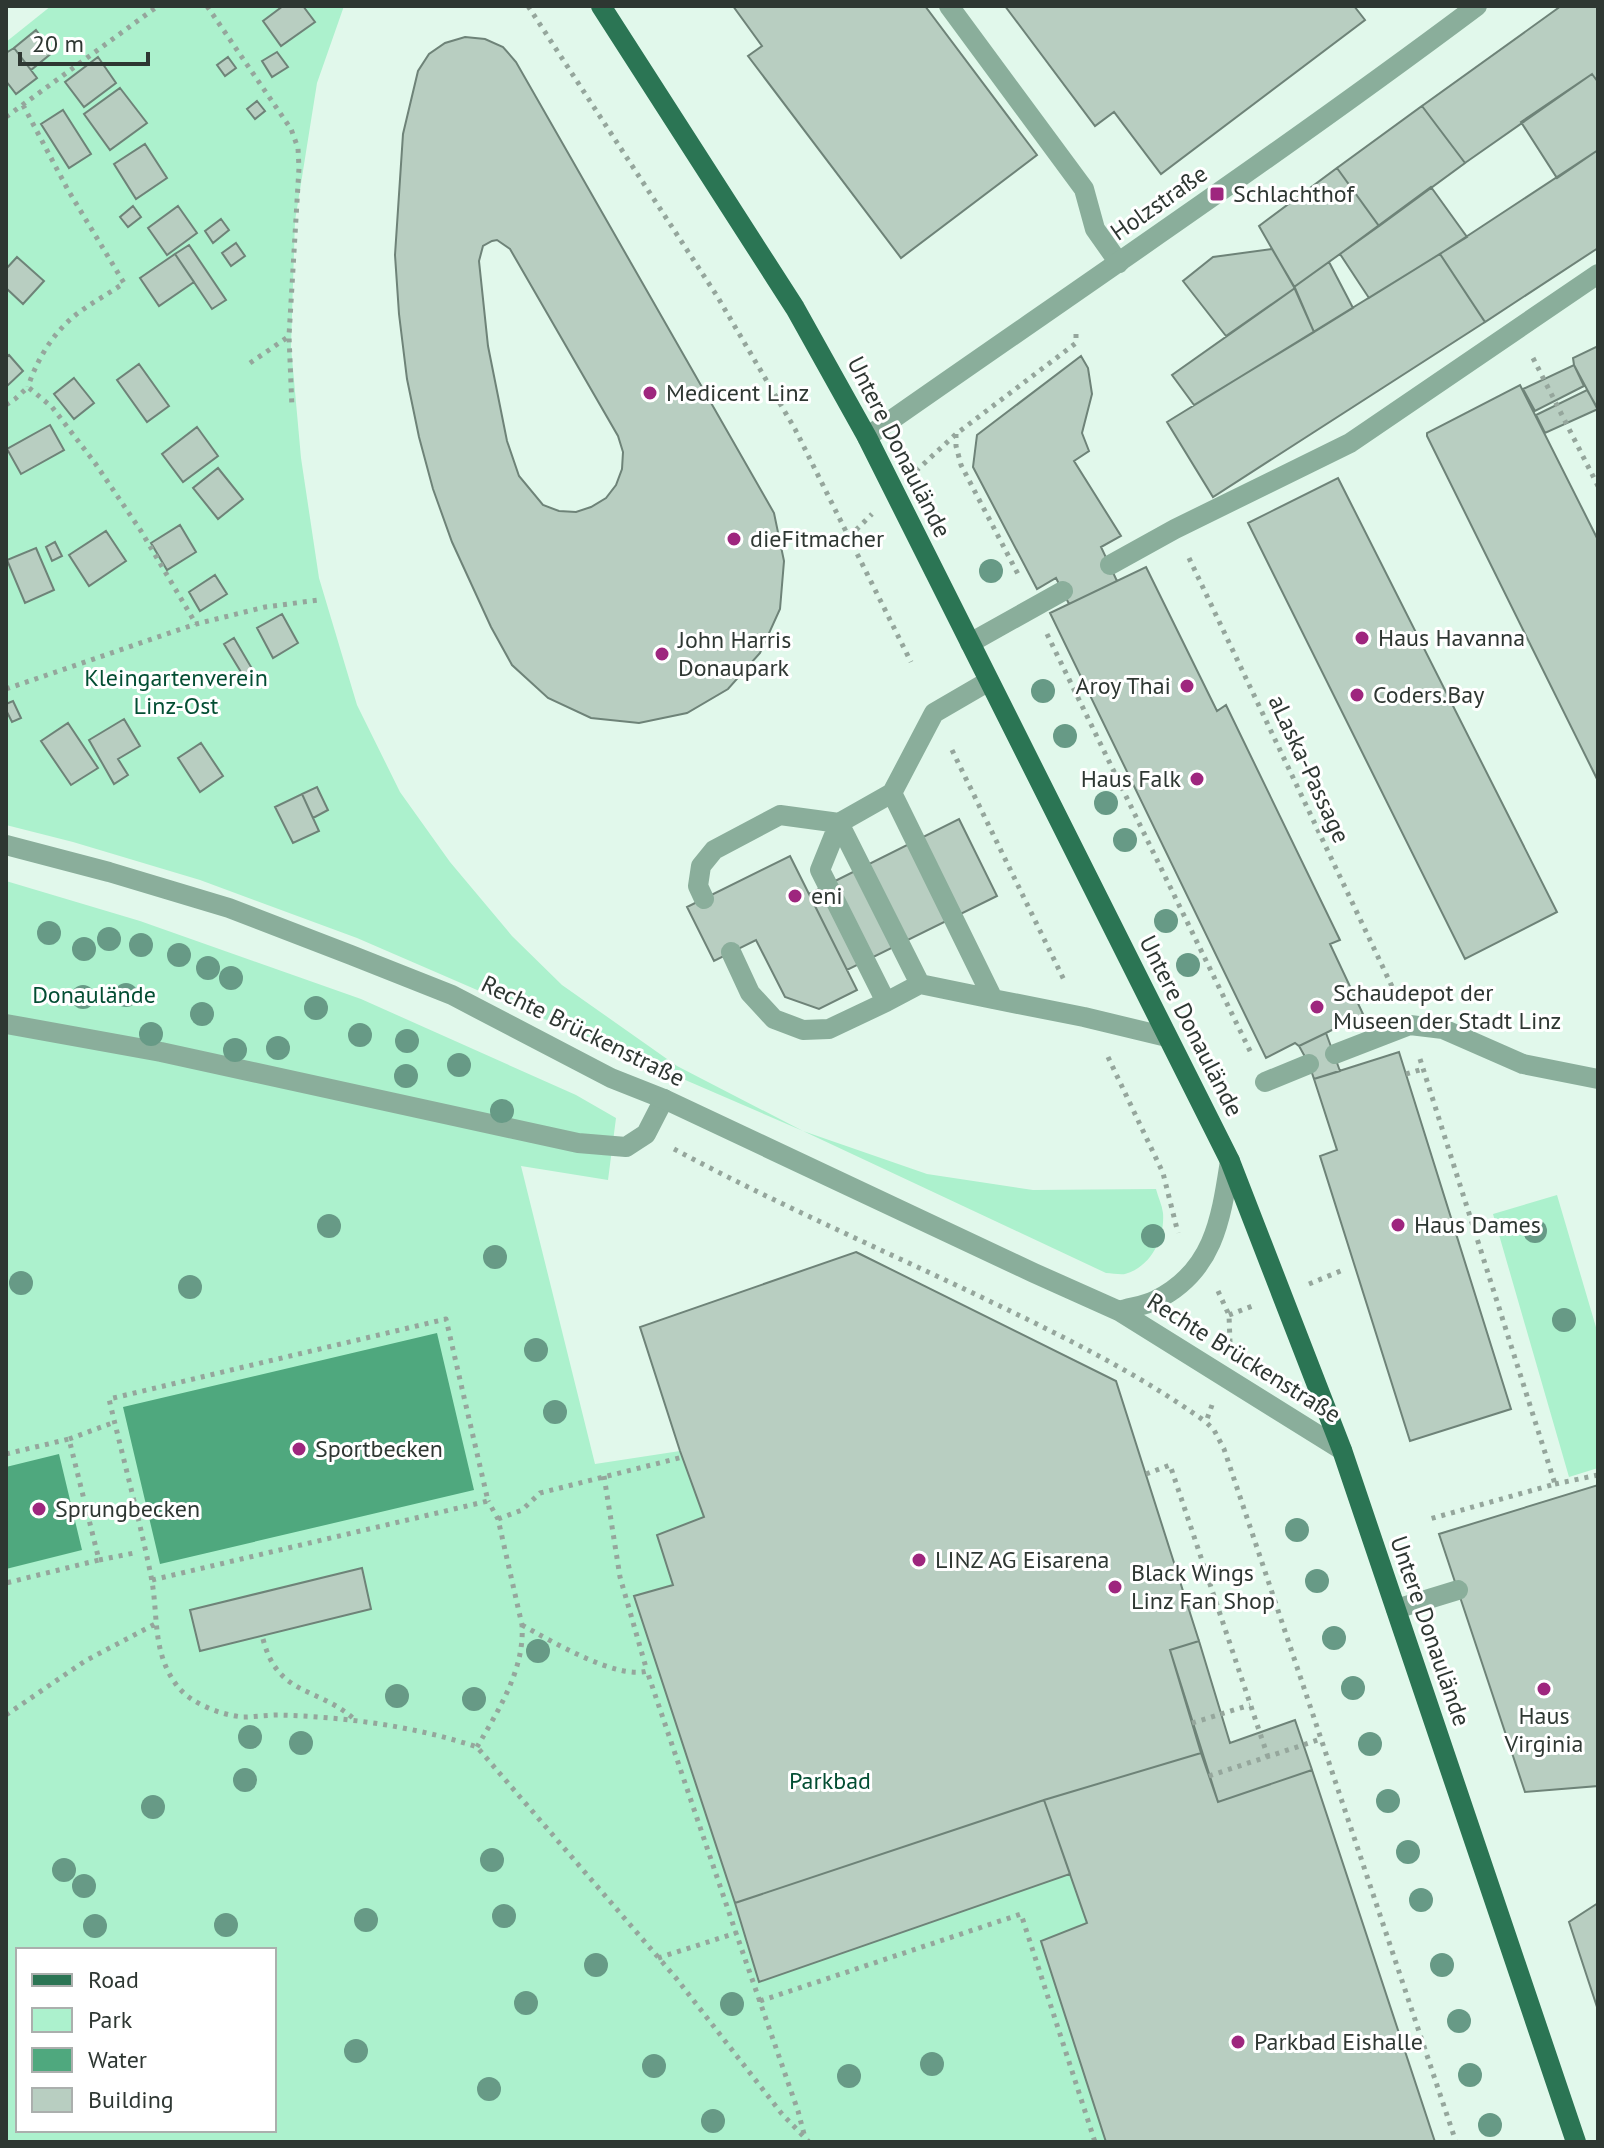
<svg xmlns="http://www.w3.org/2000/svg" width="1604" height="2148" font-family="'PT Sans',sans-serif">
	<style>
		.green { fill: #acf1cd; fill-rule: evenodd }
		.water { fill: #4fa87e }
		.building { fill: #b8cec1; stroke: #6e8378; stroke-width: 2; fill-rule: evenodd }
		.lines { fill: none; stroke-linecap: round; stroke-linejoin: round }
		.path { stroke: #95a69c; stroke-width: 5; stroke-dasharray: 4 6; stroke-linecap: butt }
		.service { stroke: #8aae9b; stroke-width: 20 }
		.minor { stroke: #8aae9b; stroke-width: 20 }
		.primary { stroke: #2b7554; stroke-width: 20 }
		.tree { fill: #679a86 }
		.poi-dot { fill: #9e267e; stroke: #fff; stroke-width: 3 }
		.labels { text-anchor: middle; stroke-width: 6; stroke-linejoin: round; paint-order: stroke }
		.poi-label { font-size: 24px; fill: #2e3732; stroke: #fff; text-anchor: start }
		.street-label { font-size: 24px; fill: #2e3732; stroke: #fff }
		.park-label { font-size: 24px; fill: #034e33; stroke: #fff }
	</style>
	<rect width="100%" height="100%" fill="#e1f8eb"/>
	<!-- green -->
	<path class="green" d="M51 6H344L317 83 295 221 291 347 301 458 319 578 357 705 400 792 450 862 512 936 562 985 677 1066 803 1131 927 1174 1033 1190 1156 1189C1158 1197 1162 1205 1163 1213 1165 1238 1151 1267 1125 1274 1120 1275 1112 1273 1106 1273L803 1131 357 938 200 880 73 842 6 825V42Z
		M6 881 140 921 361 999 576 1095 616 1118 608 1180 521 1166 595 1464 680 1451 640 1327 856 1252 1116 1381 1199 1641 1170 1651 1218 1802 1312 1770 1435 2142H6ZM18 1950H274V2130H18Z
		M1557 1195 1598 1334V1468L1569 1477 1493 1214Z"/>
	<!-- water -->
	<path class="water" d="M437 1333 474 1490 160 1564 123 1407Z
		M59 1454 82 1550 6 1569V1467Z"/>
	<!-- building -->
	<path class="building" d="M283 6H303L315 22 281 46 263 21Z
		M733 6H925L1037 155 901 258 748 56 762 46Z
		M1005 6H1354L1365 20 1161 174 1114 112 1095 126Z
		M1561 6H1598V82L1592 74 1465 163 1422 106Z
		M36 30 53 52 31 70 14 48Z
		M465 37 485 39 503 47 516 62 774 513 784 561 780 609 760 653 728 689 687 713 639 723 591 718 548 698 512 665 491 627 452 542 433 489 419 437 407 379 399 314 395 255 403 134 418 71 429 54 445 43ZM497 240 510 249 618 436 623 452 622 469 616 485 606 498 591 507 576 512 559 511 543 505 519 476 507 441 488 346 479 261 483 246 492 241Z
		M14 48 37 78 16 94 6 81V53Z
		M277 52 288 67 272 77 262 61Z
		M98 57 116 83 84 107 65 82Z
		M228 57 236 68 225 76 217 65Z
		M1592 74 1598 82V150L1557 178 1521 122Z
		M120 88 147 123 110 150 84 114Z
		M257 101 265 111 255 119 247 109Z
		M1422 106 1465 163 1379 226 1337 168Z
		M63 110 91 154 69 168 41 124Z
		M145 144 167 178 136 199 114 164Z
		M1598 150V248L1485 322 1440 254Z
		M1337 168 1379 226 1294 287 1259 226Z
		M1431 187 1467 237 1369 298 1340 254Z
		M133 206 141 217 128 227 120 217Z
		M178 206 197 233 167 255 148 228Z
		M221 219 229 230 213 243 205 231Z
		M236 243 245 256 231 266 222 253Z
		M189 245 226 300 212 309 175 254Z
		M1272 249 1295 288 1226 336 1183 281 1213 257Z
		M175 254 194 282 159 306 140 278Z
		M1440 254 1485 322 1213 497 1167 422Z
		M17 257 44 281 23 304 6 288V269Z
		M1329 262 1353 308 1314 332 1294 287Z
		M1295 288 1314 332 1194 405 1172 375Z
		M1598 346V410L1574 365 1573 358Z
		M9 355 23 371 6 387V358Z
		M1081 356 1088 368 1092 394 1082 433 1089 451 1074 461 1121 536 1101 547 1117 581 1069 604 1056 578 1037 589 973 467 977 435Z
		M139 364 169 406 147 422 117 380Z
		M1574 365 1584 386 1535 411 1523 389Z
		M74 378 94 403 74 419 54 394Z
		M1520 385 1598 540V781L1427 436V433Z
		M1587 390 1598 409 1545 433 1536 415Z
		M50 425 64 450 21 474 7 449Z
		M197 427 218 456 183 482 162 454Z
		M218 468 243 499 218 519 193 488Z
		M1338 478 1557 912 1465 959 1248 523Z
		M180 525 196 552 167 570 151 543Z
		M106 531 126 561 89 586 69 555Z
		M55 542 62 556 52 561 46 547Z
		M36 548 54 590 25 603 7 560Z
		M1146 567 1217 711 1226 705 1340 940 1330 944 1363 1014 1326 1033 1299 1046 1295 1043 1266 1058 1050 613Z
		M215 575 227 594 200 611 189 592Z
		M282 614 298 643 273 658 257 628Z
		M234 638 254 672 244 677 224 644Z
		M13 701 21 718 12 722 6 710V704Z
		M124 719 140 746 118 759 128 775 114 784 89 740Z
		M68 723 98 768 71 785 41 741Z
		M201 743 223 776 200 792 178 758Z
		M317 787 328 810 313 818 302 794Z
		M302 794 319 831 293 843 275 807Z
		M959 819 997 896 847 970 809 894Z
		M790 856 857 990 819 1009 785 997 756 940 714 961 687 907Z
		M1326 1033 1340 1071 1314 1079 1309 1064 1299 1046Z
		M1399 1052 1511 1409 1410 1441 1320 1156 1337 1150 1314 1079Z
		M856 1252 1116 1381 1199 1641 1170 1650 1201 1753 1044 1800 735 1903 634 1596 673 1585 657 1535 704 1517 680 1451 640 1327Z
		M1598 1485V1786L1525 1792 1439 1534Z
		M362 1568 371 1609 200 1651 190 1610Z
		M1199 1641 1230 1743 1295 1720 1312 1770 1218 1802 1170 1650Z
		M1201 1753 1218 1802 1312 1770 1435 2142H1106L1041 1941 1087 1923 1044 1800Z
		M1044 1800 1070 1874 759 1982 735 1903Z
		M1598 1903V2010L1569 1922Z"/>
	<g class="lines">
		<!-- path -->
		<path class="path" d="M207 6 291 129 298 148 299 168 289 336 292 408
			M528 6 717 296 795 429 911 662
			M23 105 68 190 124 283C107 295 87 305 72 318 51 336 36 362 28 387
			M6 117 158 6
			M1533 358 1598 486
			M250 363 288 337
			M6 405 15 399 28 387 52 407 95 463 141 531 196 624
			M956 434V446L961 465 1020 578
			M916 471 956 434 1076 343V330
			M849 537 872 514
			M1189 558 1397 997
			M1047 634 1251 1053
			M6 689 196 624 265 607 319 600
			M952 750 1065 982
			M1108 1057 1163 1173 1178 1233
			M1420 1059 1555 1484 1426 1520
			M1406 1074 1423 1069
			M674 1149C773 1202 876 1247 977 1295 1056 1333 1135 1371 1206 1422
			M1309 1284 1343 1270
			M1218 1291 1229 1315 1230 1342
			M1229 1315 1255 1305
			M1212 1405 1206 1422 1214 1430 1224 1449 1456 2142
			M69 1439 115 1422
			M6 1454 69 1439 99 1560 6 1583
			M1146 1474 1170 1465 1268 1757
			M604 1476 620 1577 647 1671
			M1555 1484 1598 1475
			M498 1519 522 1510 540 1493 683 1457
			M99 1560 134 1553
			M152 1580 488 1501 446 1319 109 1399C123 1458 139 1517 151 1576 159 1616 151 1652 178 1687 192 1704 221 1715 243 1717 255 1717 267 1715 279 1715 345 1717 414 1726 477 1747L676 1978 782 2114 809 2142
			M1189 1608 1215 1600
			M522 1625C551 1641 617 1680 647 1671L736 1933
			M263 1639C278 1697 317 1686 354 1719
			M6 1715 85 1661 155 1624
			M1192 1723 1250 1705
			M477 1747C498 1711 525 1669 522 1625L498 1519 488 1501
			M1209 1776 1321 1739
			M658 1958 736 1933 798 2111 804 2134
			M760 2001 1021 1914 1095 2142"/>
		<!-- service -->
		<path class="service" d="M949 6 1084 189 1095 229 1119 263
			M1110 565 1175 529 1350 443 1598 274
			M970 643 1063 591
			M989 681 934 713 892 793 993 999 1084 1017 1167 1037
			M892 793 839 823 920 984 993 999
			M704 899 698 886 701 866 714 850 780 815 839 823 820 870 886 1002 920 984
			M731 952 750 993 774 1019 803 1030 829 1029 886 1002
			M6 1024 161 1052 578 1143 626 1147 646 1134 664 1099
			M1335 1054 1410 1025 1443 1029 1523 1064 1598 1079
			M1265 1082 1309 1064
			M1396 1609 1458 1590"/>
		<!-- minor -->
		<path class="minor" d="M867 437C1071 294 1278 155 1477 6
			M6 845 109 872 229 908 351 955 452 995 611 1078 664 1099 1034 1273 1119 1311 1342 1450
			M1119 1311C1131 1307 1145 1306 1156 1300 1214 1271 1221 1219 1230 1161"/>
		<!-- primary -->
		<path class="primary" d="M601 6 795 308 867 437 1230 1161 1342 1450 1576 2142"/>
	</g>
	<!-- trees -->
	<g class="tree">
		<circle cx="991" cy="571" r="12"/>
		<circle cx="1043" cy="691" r="12"/>
		<circle cx="1065" cy="736" r="12"/>
		<circle cx="1106" cy="803" r="12"/>
		<circle cx="1125" cy="840" r="12"/>
		<circle cx="1166" cy="921" r="12"/>
		<circle cx="49" cy="933" r="12"/>
		<circle cx="109" cy="939" r="12"/>
		<circle cx="141" cy="945" r="12"/>
		<circle cx="84" cy="949" r="12"/>
		<circle cx="179" cy="955" r="12"/>
		<circle cx="1188" cy="965" r="12"/>
		<circle cx="208" cy="968" r="12"/>
		<circle cx="231" cy="978" r="12"/>
		<circle cx="126" cy="995" r="12"/>
		<circle cx="83" cy="997" r="12"/>
		<circle cx="316" cy="1008" r="12"/>
		<circle cx="202" cy="1014" r="12"/>
		<circle cx="151" cy="1034" r="12"/>
		<circle cx="360" cy="1035" r="12"/>
		<circle cx="407" cy="1041" r="12"/>
		<circle cx="278" cy="1048" r="12"/>
		<circle cx="235" cy="1050" r="12"/>
		<circle cx="459" cy="1065" r="12"/>
		<circle cx="406" cy="1076" r="12"/>
		<circle cx="502" cy="1111" r="12"/>
		<circle cx="329" cy="1226" r="12"/>
		<circle cx="1535" cy="1231" r="12"/>
		<circle cx="1153" cy="1236" r="12"/>
		<circle cx="495" cy="1257" r="12"/>
		<circle cx="21" cy="1283" r="12"/>
		<circle cx="190" cy="1287" r="12"/>
		<circle cx="1564" cy="1320" r="12"/>
		<circle cx="536" cy="1350" r="12"/>
		<circle cx="555" cy="1412" r="12"/>
		<circle cx="1297" cy="1530" r="12"/>
		<circle cx="1317" cy="1581" r="12"/>
		<circle cx="1334" cy="1638" r="12"/>
		<circle cx="538" cy="1651" r="12"/>
		<circle cx="1353" cy="1688" r="12"/>
		<circle cx="397" cy="1696" r="12"/>
		<circle cx="474" cy="1699" r="12"/>
		<circle cx="250" cy="1737" r="12"/>
		<circle cx="301" cy="1743" r="12"/>
		<circle cx="1370" cy="1744" r="12"/>
		<circle cx="245" cy="1780" r="12"/>
		<circle cx="1388" cy="1801" r="12"/>
		<circle cx="153" cy="1807" r="12"/>
		<circle cx="1408" cy="1852" r="12"/>
		<circle cx="492" cy="1860" r="12"/>
		<circle cx="64" cy="1870" r="12"/>
		<circle cx="84" cy="1886" r="12"/>
		<circle cx="1421" cy="1900" r="12"/>
		<circle cx="504" cy="1916" r="12"/>
		<circle cx="366" cy="1920" r="12"/>
		<circle cx="226" cy="1925" r="12"/>
		<circle cx="95" cy="1926" r="12"/>
		<circle cx="596" cy="1965" r="12"/>
		<circle cx="1442" cy="1965" r="12"/>
		<circle cx="526" cy="2003" r="12"/>
		<circle cx="732" cy="2004" r="12"/>
		<circle cx="1459" cy="2021" r="12"/>
		<circle cx="356" cy="2051" r="12"/>
		<circle cx="932" cy="2064" r="12"/>
		<circle cx="654" cy="2066" r="12"/>
		<circle cx="1470" cy="2075" r="12"/>
		<circle cx="849" cy="2076" r="12"/>
		<circle cx="489" cy="2089" r="12"/>
		<circle cx="713" cy="2121" r="12"/>
		<circle cx="1490" cy="2125" r="12"/>
	</g>
	<!-- markers -->
	<g class="poi-dot">
		<rect x="1209" y="186" width="16" height="16" rx="4"/>
		<circle cx="650" cy="393" r="8"/>
		<circle cx="734" cy="539" r="8"/>
		<circle cx="1362" cy="638" r="8"/>
		<circle cx="662" cy="654" r="8"/>
		<circle cx="1187" cy="686" r="8"/>
		<circle cx="1357" cy="695" r="8"/>
		<circle cx="1197" cy="779" r="8"/>
		<circle cx="795" cy="896" r="8"/>
		<circle cx="1317" cy="1007" r="8"/>
		<circle cx="1398" cy="1225" r="8"/>
		<circle cx="299" cy="1449" r="8"/>
		<circle cx="39" cy="1509" r="8"/>
		<circle cx="919" cy="1560" r="8"/>
		<circle cx="1115" cy="1587" r="8"/>
		<circle cx="1544" cy="1689" r="8"/>
		<circle cx="1238" cy="2042" r="8"/>
	</g>
	<g class="labels">
		<!-- poi labels -->
		<g class="poi-label">
			<text x="1233" y="202">Schlachthof</text>
			<text x="666" y="401">Medicent Linz</text>
			<text x="750" y="547">dieFitmacher</text>
			<text x="1378" y="646">Haus Havanna</text>
			<text x="678" y="648">John Harris<tspan x="678" dy="28">Donaupark</tspan></text>
			<text x="1171" y="694" text-anchor="end">Aroy Thai</text>
			<text x="1373" y="703">Coders.Bay</text>
			<text x="1181" y="787" text-anchor="end">Haus Falk</text>
			<text x="811" y="904">eni</text>
			<text x="1333" y="1001">Schaudepot der<tspan x="1333" dy="28">Museen der Stadt Linz</tspan></text>
			<text x="1414" y="1233">Haus Dames</text>
			<text x="315" y="1457">Sportbecken</text>
			<text x="55" y="1517">Sprungbecken</text>
			<text x="935" y="1568">LINZ AG Eisarena</text>
			<text x="1131" y="1581">Black Wings<tspan x="1131" dy="28">Linz Fan Shop</tspan></text>
			<text x="1544" y="1724" text-anchor="middle">Haus<tspan x="1544" dy="28">Virginia</tspan></text>
			<text x="1254" y="2050">Parkbad Eishalle</text>
		</g>
		<!-- street labels -->
		<g class="street-label">
			<text transform="translate(1159 203) rotate(-35)" y="8">Holzstraße</text>
			<text transform="translate(899 447) rotate(63)" y="8">Untere Donaulände</text>
			<text transform="translate(1309 769) rotate(65)" y="8">aLaska-Passage</text>
			<text transform="translate(1191 1026) rotate(63)" y="8">Untere Donaulände</text>
			<text transform="translate(583 1031) rotate(26)" y="8">Rechte Brückenstraße</text>
			<text transform="translate(1244 1358) rotate(32)" y="8">Rechte Brückenstraße</text>
			<text transform="translate(1430 1631) rotate(71)" y="8">Untere Donaulände</text>
		</g>
		<!-- park labels -->
		<g class="park-label">
			<text x="176" y="686">Kleingartenverein<tspan x="176" dy="28">Linz-Ost</tspan></text>
			<text x="94" y="1003">Donaulände</text>
			<text x="830" y="1789">Parkbad</text>
		</g>
	</g>
	<!-- border -->
	<rect width="1604" height="2148" fill="none" stroke="#2e3732" stroke-width="16"/>
	<!-- legend -->
	<rect x="16" y="1948" width="260" height="184" fill="#ffffff" stroke="#abafad" stroke-width="2"/>
	<rect x="32" y="1974" width="40" height="12" fill="#2b7554" stroke="#abafad" stroke-width="2"/>
	<text x="88" y="1988" font-size="24" fill="#2e3732">Road</text>
	<rect x="32" y="2008" width="40" height="24" fill="#acf1cd" stroke="#abafad" stroke-width="2"/>
	<text x="88" y="2028" font-size="24" fill="#2e3732">Park</text>
	<rect x="32" y="2048" width="40" height="24" fill="#4fa87e" stroke="#abafad" stroke-width="2"/>
	<text x="88" y="2068" font-size="24" fill="#2e3732">Water</text>
	<rect x="32" y="2088" width="40" height="24" fill="#b8cec1" stroke="#abafad" stroke-width="2"/>
	<text x="88" y="2108" font-size="24" fill="#2e3732">Building</text>
	<!-- scale -->
	<path d="M20 52v12h128v-12" fill="none" stroke="#2e3732" stroke-width="4"/>
	<text x="32" y="52" font-size="24" fill="#2e3732" stroke="#ffffff" stroke-width="6" paint-order="stroke">20 m</text>
</svg>
